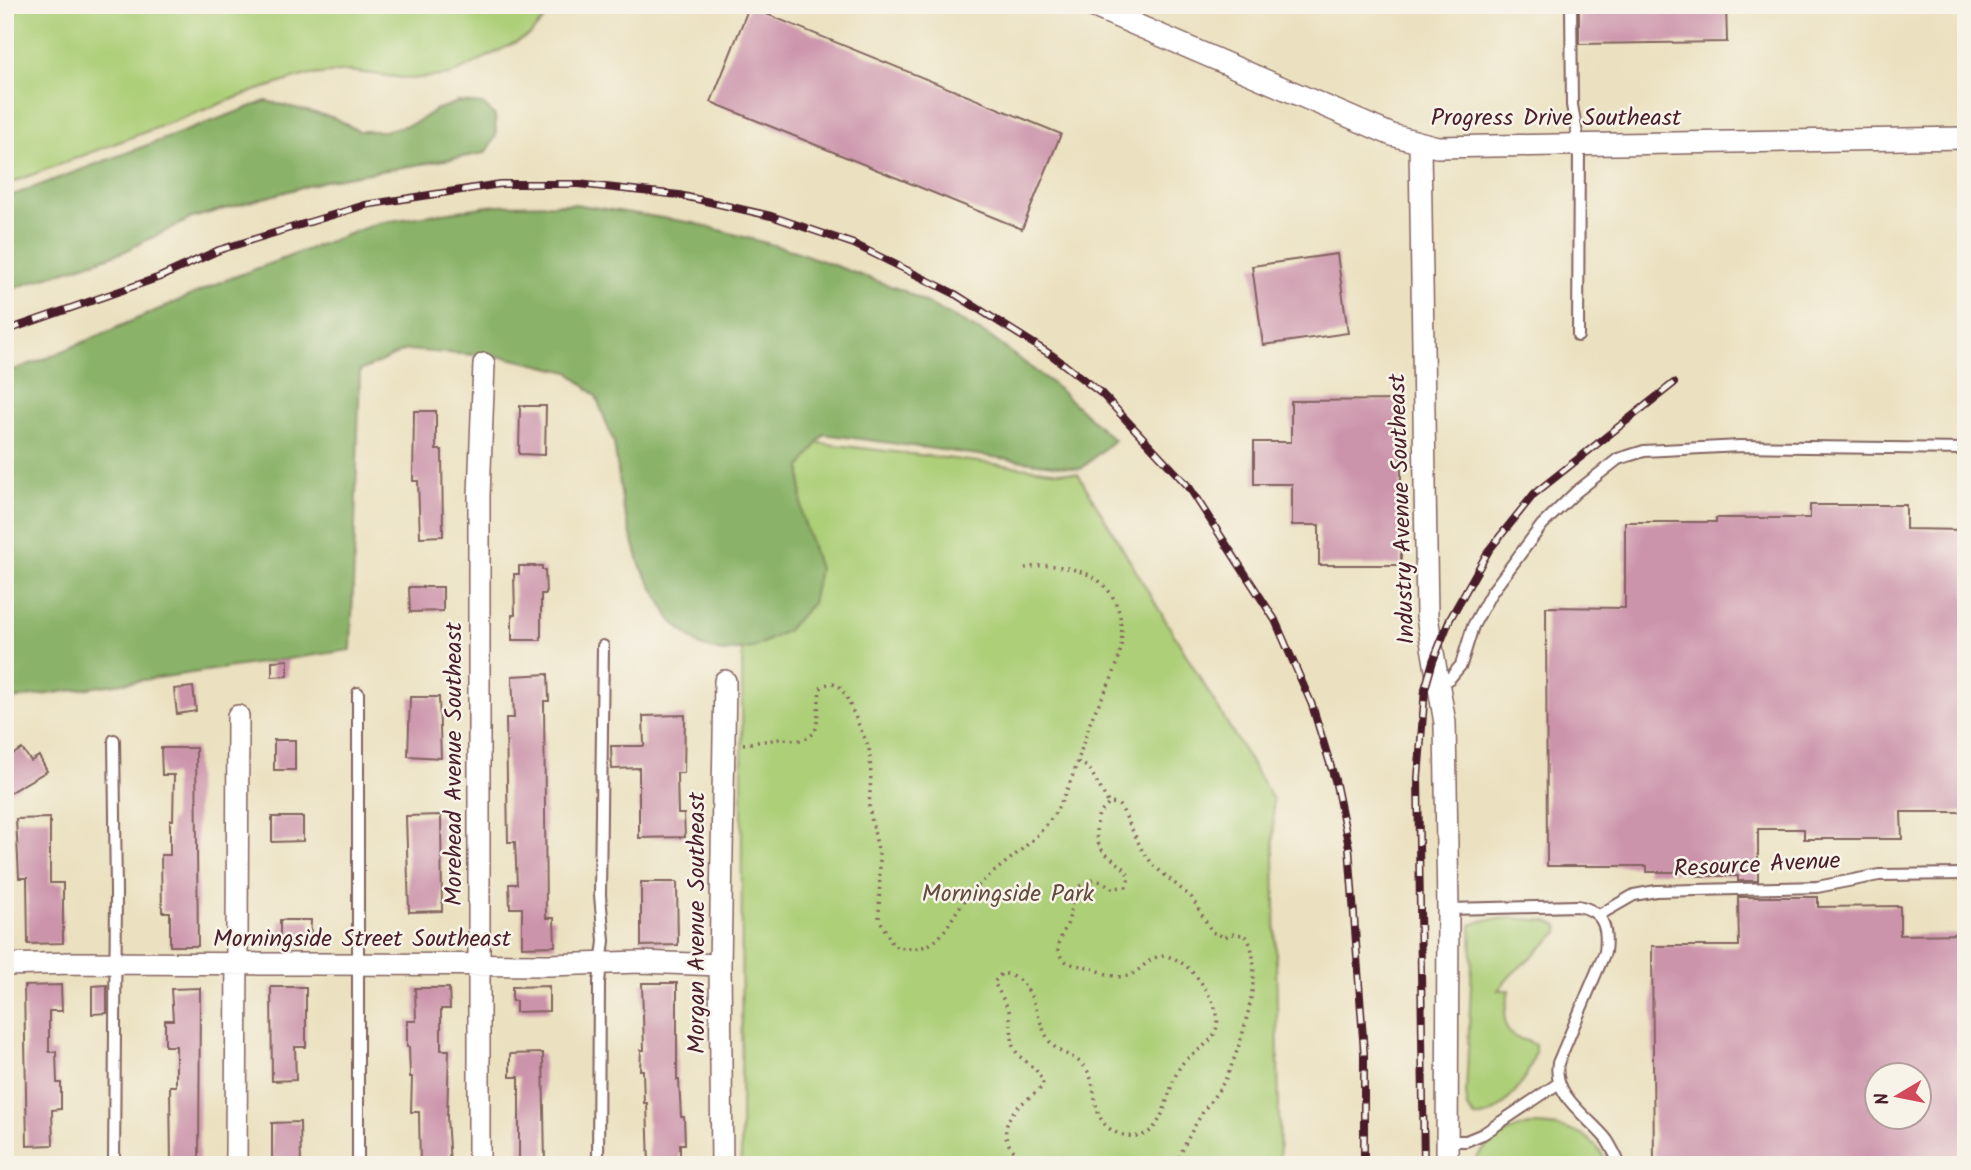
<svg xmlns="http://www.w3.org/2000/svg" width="1971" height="1170" font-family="Kalam,sans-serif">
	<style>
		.green { fill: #adcf78; stroke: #7c7752; stroke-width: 2 }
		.forest { fill: #8ab268; stroke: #6a684a; stroke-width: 2 }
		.building { fill: #cc94ab; fill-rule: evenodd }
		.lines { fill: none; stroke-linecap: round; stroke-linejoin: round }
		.service-casing { stroke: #82635f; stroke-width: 14 }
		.minor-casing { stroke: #82635f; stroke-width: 24 }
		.path { stroke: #82635f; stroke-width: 3.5; stroke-dasharray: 2 5; stroke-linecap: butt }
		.service { stroke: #fff; stroke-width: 10 }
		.minor { stroke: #fff; stroke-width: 21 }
		.rail-casing { stroke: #4a1f2b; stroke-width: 8 }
		.rail { stroke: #f7f3e8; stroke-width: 5; stroke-dasharray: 16; stroke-linecap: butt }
		.labels { text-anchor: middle; stroke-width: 5; stroke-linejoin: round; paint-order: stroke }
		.street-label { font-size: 24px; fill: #4a1f2b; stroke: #f7f3e8 }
		.park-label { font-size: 24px; fill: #634b3e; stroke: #f7f3e8 }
	</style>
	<rect width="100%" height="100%" fill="#f7f3e8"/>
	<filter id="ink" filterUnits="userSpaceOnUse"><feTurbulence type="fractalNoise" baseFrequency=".0143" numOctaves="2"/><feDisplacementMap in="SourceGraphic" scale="14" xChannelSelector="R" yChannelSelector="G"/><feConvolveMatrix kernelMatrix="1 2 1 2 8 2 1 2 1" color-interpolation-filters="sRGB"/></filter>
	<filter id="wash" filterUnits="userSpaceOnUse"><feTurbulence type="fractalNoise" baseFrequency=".00686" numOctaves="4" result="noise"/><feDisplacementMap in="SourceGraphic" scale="28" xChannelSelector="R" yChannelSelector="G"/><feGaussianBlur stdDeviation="1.57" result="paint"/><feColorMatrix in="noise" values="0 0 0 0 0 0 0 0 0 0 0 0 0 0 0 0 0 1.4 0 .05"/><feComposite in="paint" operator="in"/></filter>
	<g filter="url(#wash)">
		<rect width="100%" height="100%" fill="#ebe1c0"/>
		<!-- green -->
		<path class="green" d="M5 5H557L530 35 451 75 411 79 348 71 303 76 249 93 5 185Z
			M743 434 1078 474 1273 800 1280 1165H741Z
			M1512 918 1548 921 1558 926 1559 932 1511 975 1498 990H1509C1507 1003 1499 1027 1513 1036 1520 1040 1528 1040 1535 1045 1538 1068 1500 1121 1475 1117L1467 1108 1466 1093 1472 963 1471 925 1485 920Z
			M1530 1125C1562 1125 1595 1131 1607 1165H1471C1486 1143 1504 1130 1530 1125Z"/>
		<!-- forest -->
		<path class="forest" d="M266 101 335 118 359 131H384L415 123 435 110 458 102 483 104 495 116 496 136 485 153 328 180 192 218 123 252 5 291V198Z
			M574 204 694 223 795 251 904 291 989 336 1054 385 1114 440 1081 469 824 434 801 467 802 515 819 569 812 604 786 631 753 648 722 652 700 646 671 620 640 565 623 507 614 443 596 396 569 372 504 357 406 350 360 371 351 650 5 700V373L47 358 226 280 378 223 495 205Z"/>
		<g id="blocks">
			<!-- building -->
			<path class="building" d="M1579 5H1726L1727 42 1579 44Z
				M749 7 1061 134 1022 229 711 102Z
				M1337 254 1348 333 1263 345 1252 266Z
				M1401 400V565H1319V525H1292V484H1254V442H1291V401Z
				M520 406H546L545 455 519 454Z
				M414 411H436V450H442L443 536 420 537 418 481H413Z
				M1810 505H1906V529L1966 530V812H1901L1902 839H1804V829H1758V881H1738V876H1697V872H1647V866H1547L1546 607 1625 608V522H1716V518H1810Z
				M519 566H542V570H545L546 594H541V640H512V615H515L514 574H519Z
				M409 587H443V611L410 612Z
				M288 660V676L272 677V661Z
				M548 674 549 701H544L546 918H554L555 946 522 947V908H510L509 884H517L515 842H508L506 718H514L512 676Z
				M193 687 196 711 177 714 174 689Z
				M410 697H439L441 758 408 756Z
				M685 715 684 773H677L678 814H684L685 837 639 838V768L612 769 611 746H644L643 716Z
				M274 740H295V770H274Z
				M161 748H196L198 946H170V912H162L161 855H170V820H173L174 775H162Z
				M22 749 31 761 39 756 47 771 5 795V759Z
				M441 815 442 911 409 912 406 816Z
				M272 817H303V841L272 842Z
				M50 818V883H63V943L28 944 27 878H19L16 819Z
				M641 882H677L678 945 641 946Z
				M1738 897H1818V907L1900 906V935L1966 934V1165H1654L1652 946H1739ZM1877 1075H1919V1117H1877Z
				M280 920H311L310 946H280Z
				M642 983H677V1080H679L681 1117H684L685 1144H680V1165H649L647 1103H644L643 1070H640L641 1050H644Z
				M61 985 62 1011H49V1052H56L57 1083H61V1109L52 1110 53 1145 27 1146 24 986Z
				M107 985V1013L92 1014V986Z
				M549 986V1011L516 1012V1001H512V987Z
				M271 987H306V1047H295L296 1080 272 1081Z
				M200 988 199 1165H171L170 1086H176V1046H165V1020H173L171 989Z
				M415 988H449L450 1009H441V1050H449L447 1117 450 1165H420L419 1112H411L412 1077H410L409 1047H407V1021H416Z
				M543 1053 545 1165H519V1077H510V1054Z
				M300 1122 301 1165H272V1123Z"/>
		</g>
	</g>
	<g filter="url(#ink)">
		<use href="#blocks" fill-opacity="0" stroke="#82635f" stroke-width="2"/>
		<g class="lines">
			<!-- service casing -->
			<g class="service-casing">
				<path id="service" d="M1571 5 1572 105 1579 145 1578 336
					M1438 686 1450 678 1461 665 1473 626 1491 593 1542 525 1576 492 1618 459 1644 451 1740 446 1966 449
					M1448 909 1578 906C1604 911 1608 928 1605 952L1558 1063C1552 1096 1589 1117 1607 1140 1612 1148 1616 1156 1620 1165
					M1599 915 1634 895 1656 891 1817 887 1879 875 1966 874
					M1447 1141H1466L1483 1134 1559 1083
					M114 1165 116 892 114 740
					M358 1165V693
					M598 1165 599 982 604 941 600 895 603 646"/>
			</g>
			<!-- minor casing -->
			<g class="minor-casing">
				<path id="minor" d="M1090 5 1392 135 1437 147 1966 138
					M1420 144 1427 617 1445 723 1448 909 1447 1165
					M5 965 73 963 549 965 640 962 720 965
					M236 1165 238 716
					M479 1165V495L484 364
					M722 1165 720 965 725 681"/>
			</g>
			<!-- path -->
			<path class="path" d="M743 744 779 739 800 740 808 738 815 732 817 724 820 689 824 685 833 683 840 687 846 696 869 748 871 775 869 808 880 859 879 918 893 946C946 958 943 921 972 892 999 864 1030 849 1053 816 1072 787 1079 755 1090 723 1097 704 1108 689 1115 670 1128 636 1124 590 1087 574 1066 566 1047 563 1025 568
				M1078 762 1089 768 1109 804
				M1038 1165C1015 1157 995 1140 1012 1114 1018 1104 1033 1096 1042 1087L1043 1082 1036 1070 1018 1055 1013 1046 1009 1010 994 982 1002 973C1038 980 1033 1017 1050 1042 1060 1056 1082 1055 1090 1076 1098 1097 1091 1124 1120 1134 1168 1149 1163 1090 1182 1064 1192 1051 1214 1045 1217 1026 1220 1013 1211 998 1204 987 1196 974 1179 956 1163 956 1147 957 1141 972 1127 976 1114 979 1103 972 1091 968 1082 965 1068 966 1062 958 1051 945 1066 932 1069 919 1071 908 1072 899 1076 888L1092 880 1103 882 1112 888 1126 887C1135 868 1115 864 1104 852 1094 842 1095 826 1099 814L1110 803 1118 804 1122 809 1143 852 1154 866 1192 898 1212 932 1225 937 1231 934 1245 935C1268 964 1240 1050 1225 1080 1219 1091 1210 1101 1203 1112 1193 1128 1183 1147 1176 1165"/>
			<!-- service -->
			<use href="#service" class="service"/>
			<!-- minor -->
			<use href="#minor" class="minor"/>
			<!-- rail casing -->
			<g class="rail-casing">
				<path id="rail" d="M5 331 160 277 219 250 365 205 500 184H578L679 195 771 216 854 244 955 294 1053 356 1102 394 1189 487 1275 620 1312 705 1335 780 1349 847 1364 1052V1165
					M1424 1165 1418 778 1425 689 1433 661 1450 619 1489 550 1534 494 1674 383"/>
			</g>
			<!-- rail -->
			<use href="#rail" class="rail"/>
		</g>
	</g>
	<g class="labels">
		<!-- street labels -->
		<g class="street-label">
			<text x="1556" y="125">Progress Drive Southeast</text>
			<text transform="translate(1401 509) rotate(-92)" y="8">Industry Avenue Southeast</text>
			<text transform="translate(453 764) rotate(-90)" y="8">Morehead Avenue Southeast</text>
			<text transform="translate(1757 864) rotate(-3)" y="8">Resource Avenue</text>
			<text transform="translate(696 923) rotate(-90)" y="8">Morgan Avenue Southeast</text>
			<text x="362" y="946">Morningside Street Southeast</text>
		</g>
		<!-- park labels -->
		<g class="park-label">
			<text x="1008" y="901">Morningside Park</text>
		</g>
	</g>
	<!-- margin -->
	<rect width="1971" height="1170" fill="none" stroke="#f7f3e8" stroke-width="28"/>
	<!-- north arrow -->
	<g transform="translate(1898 1096) rotate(260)"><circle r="33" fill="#f7f3e8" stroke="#b29e9c" stroke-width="2"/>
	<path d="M0-5L12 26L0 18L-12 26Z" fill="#d1495b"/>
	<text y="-10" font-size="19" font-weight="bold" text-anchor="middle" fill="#4a1f2b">N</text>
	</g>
</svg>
